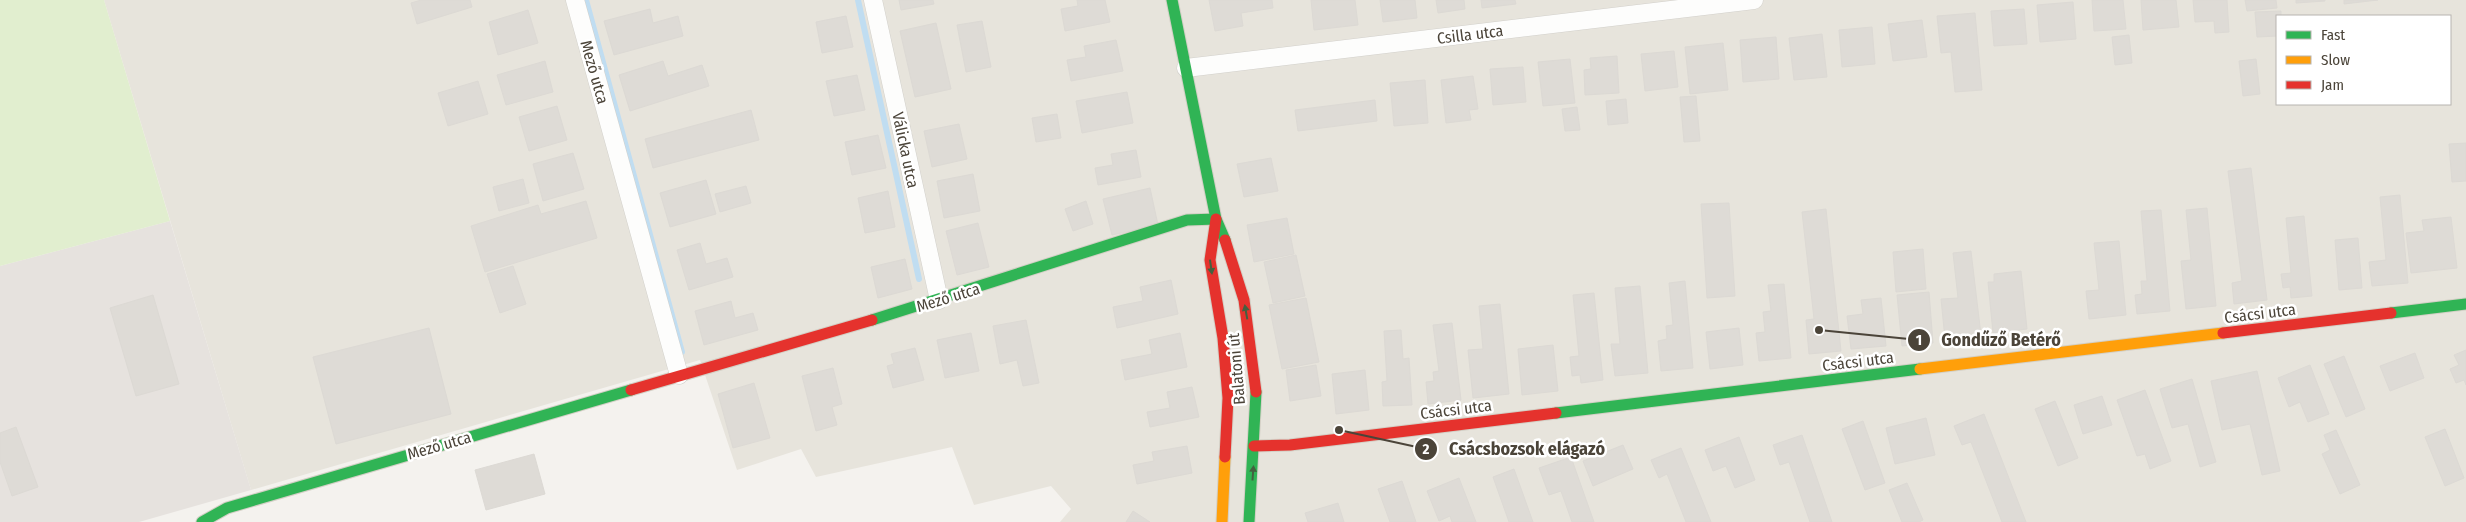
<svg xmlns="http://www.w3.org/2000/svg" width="2466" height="522" font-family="'Fira Sans Condensed',sans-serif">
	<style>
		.residential { fill: #e7e4dc; fill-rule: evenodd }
		.industrial { fill: #e6e2de }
		.green { fill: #e1eecf }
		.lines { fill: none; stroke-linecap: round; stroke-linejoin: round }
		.stream { stroke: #c0ddf1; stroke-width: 6 }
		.building { fill: #dedbd6; stroke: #dcd9d4 }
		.street-casing { stroke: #d2d0cb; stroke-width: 19 }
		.fast-casing { stroke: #d3cfc5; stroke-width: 13 }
		.slow-casing { stroke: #d3cfc5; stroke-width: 13 }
		.jam-casing { stroke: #d3cfc5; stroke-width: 13 }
		.street { stroke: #fdfdfc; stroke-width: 18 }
		.fast { stroke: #30b455; stroke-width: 11 }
		.slow { stroke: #ff9f0a; stroke-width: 11 }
		.jam { stroke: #e5322d; stroke-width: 11 }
		.oneway { fill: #446040 }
		.labels { text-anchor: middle; stroke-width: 5; stroke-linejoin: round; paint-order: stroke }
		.street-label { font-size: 16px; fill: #4b4439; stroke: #fff }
		.leader { fill: none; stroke: #4b4439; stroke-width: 2 }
		.callout-dot { fill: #4b4439; stroke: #fff; stroke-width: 2 }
		.mark-label { font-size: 15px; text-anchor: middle; font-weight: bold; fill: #fff }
		.callout-label { font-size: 18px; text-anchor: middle; font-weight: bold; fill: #4b4439; stroke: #fff; stroke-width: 5; stroke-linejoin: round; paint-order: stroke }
	</style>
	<rect width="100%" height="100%" fill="#f4f2ee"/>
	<!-- residential -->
	<path class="residential" d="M104 0H2466V522H1060L1071 509 1051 486 974 505 952 447 816 477 801 449 737 470 700 360 251 490ZM2277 16H2450V104H2277Z"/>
	<!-- industrial -->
	<path class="industrial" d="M170 221 251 490 139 522H0V266Z"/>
	<!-- green -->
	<path class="green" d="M0 0H104L170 221 0 266Z"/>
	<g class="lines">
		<!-- stream -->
		<path class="stream" d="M586 0 682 352
			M858 0 919 279"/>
	</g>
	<!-- building -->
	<path class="building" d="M421 0H470L472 7 417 24 411 3Z
		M899 0H933L934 4 901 10Z
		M1077 0H1105L1110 22 1065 31 1061 9 1078 6Z
		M1209 0H1272L1273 8 1241 13 1243 26 1215 31Z
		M1311 0H1355L1358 25 1314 30Z
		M1380 0H1415L1417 18 1383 22Z
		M1436 0H1464L1465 9 1438 13Z
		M1481 0H1515L1516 4 1482 8Z
		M2092 0H2123L2126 29 2094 31Z
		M2141 0H2176L2179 27 2143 30Z
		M2193 0H2227L2229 32 2215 33 2214 21 2195 22Z
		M2245 0H2276L2277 8 2247 11Z
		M2296 0H2325V1L2296 3Z
		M2344 0H2378L2344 4Z
		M2073 2 2076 39 2040 42 2037 5Z
		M650 9 653 23 678 16 683 36 614 55 604 21Z
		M2024 9 2027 44 1994 46 1991 11Z
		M528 10 538 43 498 55 489 22Z
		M2281 11V16H2277V36L2257 37 2255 12Z
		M1975 13 1982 90 1955 92 1951 52 1941 53 1937 16Z
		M846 16 853 47 822 53 816 22Z
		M1922 20 1927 57 1893 61 1888 24Z
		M982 21 991 67 966 72 957 25Z
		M936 23 951 89 915 97 900 31Z
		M1872 27 1875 64 1842 67 1839 30Z
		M1822 34 1827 77 1794 80 1789 38Z
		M2129 35 2132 63 2115 65 2112 37Z
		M1776 37 1779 79 1743 82 1740 40Z
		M1116 40 1123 71 1071 81 1067 60 1086 57 1084 46Z
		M1723 43 1728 90 1690 94 1685 47Z
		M1674 51 1678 87 1645 91 1641 54Z
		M1617 56 1619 93 1585 95 1584 70 1591 69 1590 58Z
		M1570 59 1575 103 1543 106 1538 62Z
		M2256 59 2260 94 2243 96 2239 61Z
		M545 61 553 92 506 105 497 75Z
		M663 61 668 76 702 65 709 86 630 111 619 75Z
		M1523 67 1526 102 1493 105 1490 69Z
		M857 75 865 110 834 116 826 81Z
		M1473 76 1478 109 1469 110 1471 120 1446 123 1441 80Z
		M1425 80 1428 123 1394 126 1390 83Z
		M478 81 488 114 448 126 438 93Z
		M1127 92 1133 123 1082 133 1076 101Z
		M1696 96 1700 141 1684 142 1680 97Z
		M1626 99 1628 123 1608 125 1606 101Z
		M1375 100 1377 121 1298 131 1295 110Z
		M557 106 567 140 529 151 519 117Z
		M1577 107 1580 130 1565 131 1562 109Z
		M751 110 759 140 653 168 645 139Z
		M1057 114 1061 138 1036 142 1032 118Z
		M959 124 967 159 932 167 924 131Z
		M878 135 886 168 852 175 845 142Z
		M2466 143V181L2452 182 2449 144Z
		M1136 150 1141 177 1098 185 1095 168 1113 165 1111 154Z
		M573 153 584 189 543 201 533 164Z
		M1271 158 1278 191 1244 197 1237 164Z
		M2251 168 2267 300 2234 304 2232 283 2242 281 2228 171Z
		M973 174 980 211 944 218 937 181Z
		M523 179 529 203 499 211 493 187Z
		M706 180 716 214 670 227 660 193Z
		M746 186 751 203 720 212 715 194Z
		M1150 188 1158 225 1112 235 1103 199Z
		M888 191 895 227 865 233 858 198Z
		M2400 195 2408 283 2372 286 2369 262 2386 260 2380 197Z
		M586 201 597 238 485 272 471 226 538 205 541 214Z
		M1086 201 1093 224 1073 231 1065 209Z
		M1729 203 1735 296 1707 298 1701 204Z
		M2207 208 2216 306 2186 309 2181 261 2191 260 2186 210Z
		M1826 209 1841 351 1809 354 1806 320 1814 319 1802 212Z
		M2161 210 2170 311 2137 314 2135 295 2142 294 2141 281H2147L2141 211Z
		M2304 216 2312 296 2291 298 2290 287 2283 288 2281 274 2291 273 2286 218Z
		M2451 217 2457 268 2411 273 2406 233 2424 231 2422 220Z
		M1287 218 1294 254 1254 262 1247 225Z
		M978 223 989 267 957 275 946 231Z
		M2358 238 2362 288 2339 290 2335 240Z
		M2119 241 2126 315 2089 319 2086 291 2099 290 2094 243Z
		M700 243 706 264 727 258 733 277 689 290 677 250Z
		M1923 249 1926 289 1896 292 1893 252Z
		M1971 251 1981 335 1945 339 1941 299 1958 298 1953 253Z
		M1296 255 1305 296 1273 303 1264 262Z
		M905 259 912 289 878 298 871 267Z
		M513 266 526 304 500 313 487 274Z
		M2021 271 2027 329 1993 333 1988 282H1994V274Z
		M1171 280 1178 314 1117 328 1113 307 1143 301 1140 287Z
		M1685 281 1693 368 1661 371 1658 341 1667 339 1666 326 1673 325 1669 283Z
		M1784 284 1791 358 1759 361 1756 333 1765 332 1763 312 1771 311 1768 285Z
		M1640 286 1648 373 1615 376 1611 344H1620L1615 288Z
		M1929 292 1933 343 1902 346 1897 295Z
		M1594 293 1603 380 1581 383 1580 375 1572 376 1570 357 1579 356 1573 295Z
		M153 295 179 384 136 396 110 308Z
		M1306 298 1319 362 1282 369 1269 305Z
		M1881 298 1886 346 1851 349 1847 316 1863 314 1861 300Z
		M731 301 735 318 753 313 758 330 704 345 695 311Z
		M1500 304 1509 394 1473 398 1468 350 1483 349 1479 306Z
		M1026 320 1039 383 1023 386 1017 360 1000 364 993 326Z
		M1452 323 1461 400 1428 404 1426 382 1434 381 1433 372 1439 371 1433 325Z
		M429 328 451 414 336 444 313 357Z
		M1739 328 1743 365 1710 369 1706 332Z
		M1401 330 1403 359 1409 358 1412 405 1383 406 1382 382 1387 381 1384 331Z
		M971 333 979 371 945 378 937 340Z
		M1180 333 1187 367 1125 380 1121 360 1152 354 1149 340Z
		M1553 345 1558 391 1522 395 1518 349Z
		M915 348 924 380 893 388 887 366 894 364 891 354Z
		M2466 350V385L2464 380 2456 383 2450 369 2459 365 2454 355Z
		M2415 353 2424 378 2390 391 2380 366Z
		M2344 356 2365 409 2346 417 2324 364Z
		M1316 365 1321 396 1290 401 1286 370Z
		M2310 365 2329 414 2308 422 2300 402 2289 407 2278 378Z
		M833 368 842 404 832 407 837 425 816 431 802 376Z
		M1365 370 1369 410 1336 414 1332 374Z
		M2257 371 2280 471 2262 475 2250 424 2222 430 2211 381Z
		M2192 379 2216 462 2200 467 2188 424 2172 428 2160 389Z
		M754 383 770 438 733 448 718 394Z
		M1192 387 1199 417 1150 427 1147 412 1170 408 1167 392Z
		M2145 390 2171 461 2150 469 2145 454 2137 456 2117 400Z
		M2102 396 2112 425 2083 434 2074 405Z
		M2055 401 2078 458 2058 466 2035 409Z
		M1984 414 2026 522H2002L1971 442 1962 445 1954 426Z
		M1926 418 1935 455 1895 464 1886 428Z
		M1863 421 1885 483 1865 490 1842 429Z
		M16 427 38 487 12 496 0 462V433Z
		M2445 429 2464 478 2445 486 2425 437Z
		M2336 430 2360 485 2340 494 2322 454 2330 450 2324 435Z
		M1802 435 1832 522H1810L1789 462 1780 465 1773 445Z
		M1739 437 1755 480 1735 488 1726 466 1713 471 1705 450Z
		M1623 445 1633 469 1593 486 1583 461Z
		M1187 446 1192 473 1137 484 1133 465 1154 461 1152 452Z
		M1681 448 1711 522H1686L1667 474 1659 478 1651 460Z
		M534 454 545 494 486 510 475 470Z
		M1571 457 1594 522H1572L1561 491 1549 495 1539 468Z
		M1514 469 1533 522H1509L1493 477Z
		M1459 478 1476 522H1452L1450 516 1439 521 1427 491Z
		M1402 481 1416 522H1390L1378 489Z
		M1907 483 1923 520 1919 522H1902L1889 490Z
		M1338 503 1344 522H1308L1305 513Z
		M1133 511 1150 522H1126Z"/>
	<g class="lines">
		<!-- street casing -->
		<g class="street-casing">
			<path id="street" d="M575 0 679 375
				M873 0 939 300
				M1186 68 1754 0"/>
		</g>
		<!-- fast casing -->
		<g class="fast-casing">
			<path id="fast" d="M1172 0 1216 219 1225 240
				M2391 313 2466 304
				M872 320 1187 220 1216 219
				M1556 413 1920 369
				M202 522 227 508 631 390
				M1249 522 1256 392"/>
		</g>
		<!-- slow casing -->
		<g class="slow-casing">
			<path id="slow" d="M1920 369 2223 333
				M1222 522 1225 457"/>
		</g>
		<!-- jam casing -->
		<g class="jam-casing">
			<path id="jam" d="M1216 219 1210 260 1223 338 1228 398 1225 457
				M1225 240 1244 300 1256 392
				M2223 333 2391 313
				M631 390 872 320
				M1254 446 1290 445 1556 413"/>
		</g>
		<!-- street -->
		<use href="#street" class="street"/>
		<!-- fast -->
		<use href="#fast" class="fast"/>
		<!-- slow -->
		<use href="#slow" class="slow"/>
		<!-- jam -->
		<use href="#jam" class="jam"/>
	</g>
	<!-- one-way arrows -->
	<defs><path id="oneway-solid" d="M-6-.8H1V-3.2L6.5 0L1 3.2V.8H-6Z" transform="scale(1.25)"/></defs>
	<g class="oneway">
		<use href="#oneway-solid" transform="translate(1211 267) rotate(82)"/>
		<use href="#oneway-solid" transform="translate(1246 312) rotate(-100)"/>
		<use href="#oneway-solid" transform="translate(1253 473) rotate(-86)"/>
	</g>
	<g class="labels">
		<!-- street labels -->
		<g class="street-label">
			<text transform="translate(1470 34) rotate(-7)" y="6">Csilla utca</text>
			<text transform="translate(595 72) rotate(74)" y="6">Mező utca</text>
			<text transform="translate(906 150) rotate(78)" y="6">Válicka utca</text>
			<text transform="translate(948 297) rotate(-17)" y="6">Mező utca</text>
			<text transform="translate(2260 313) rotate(-7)" y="6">Csácsi utca</text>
			<text transform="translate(1858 361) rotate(-7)" y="6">Csácsi utca</text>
			<text transform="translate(1236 369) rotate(-95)" y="6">Balatoni út</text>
			<text transform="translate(1456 409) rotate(-7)" y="6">Csácsi utca</text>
			<text transform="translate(439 445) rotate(-16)" y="6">Mező utca</text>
		</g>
	</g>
	<!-- callouts -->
	<path class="leader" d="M1819 330L1919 340M1339 430L1426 449"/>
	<g class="callout-dot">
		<circle cx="1819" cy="330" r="5"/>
		<circle cx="1339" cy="430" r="5"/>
		<circle cx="1919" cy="340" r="12"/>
		<circle cx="1426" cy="449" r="12"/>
	</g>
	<g class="mark-label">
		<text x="1919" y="345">1</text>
		<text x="1426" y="454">2</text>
	</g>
	<g class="callout-label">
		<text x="2001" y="346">Gondűző Betérő</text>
		<text x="1527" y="455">Csácsbozsok elágazó</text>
	</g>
	<!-- legend -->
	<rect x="2276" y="15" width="175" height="90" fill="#ffffff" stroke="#b7b4b0"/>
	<rect x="2286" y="31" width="25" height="8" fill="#30b455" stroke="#b7b4b0"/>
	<text x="2321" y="40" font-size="15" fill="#4b4439">Fast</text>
	<rect x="2286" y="56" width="25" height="8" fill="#ff9f0a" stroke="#b7b4b0"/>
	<text x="2321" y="65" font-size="15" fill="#4b4439">Slow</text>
	<rect x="2286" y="81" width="25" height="8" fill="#e5322d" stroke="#b7b4b0"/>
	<text x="2321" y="90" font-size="15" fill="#4b4439">Jam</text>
</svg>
